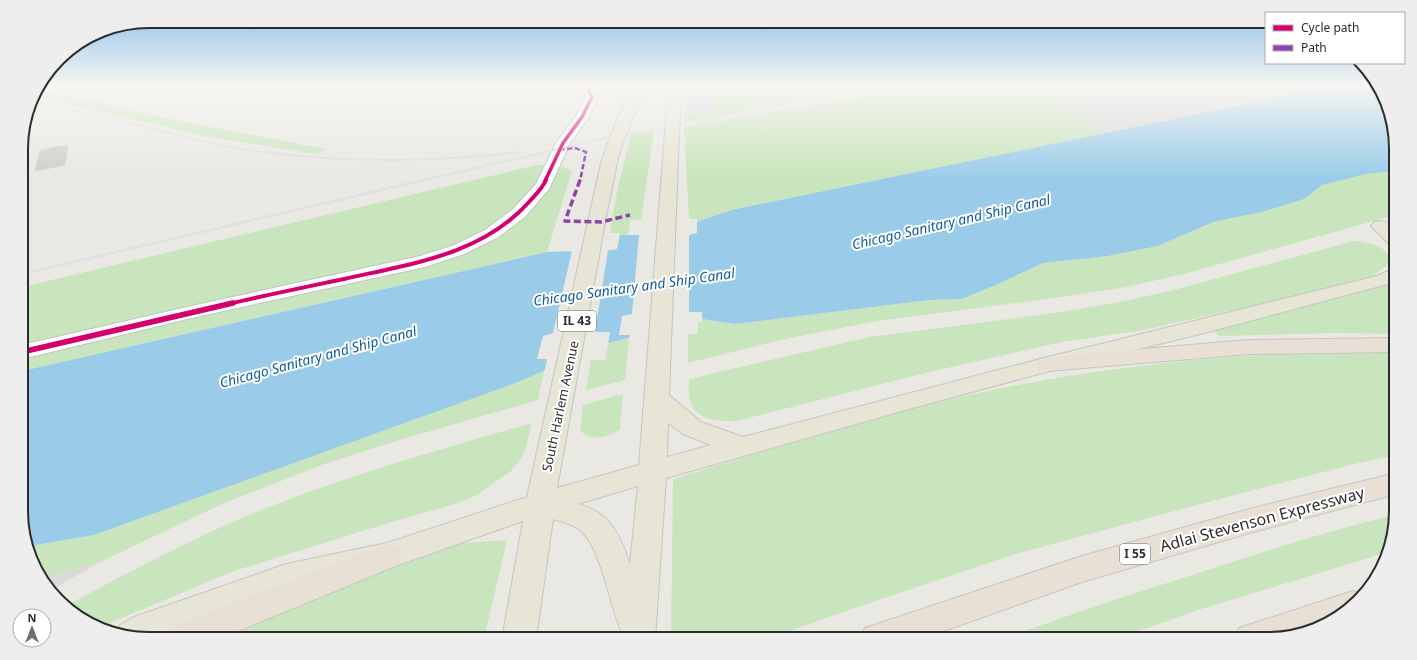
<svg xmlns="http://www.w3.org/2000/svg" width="1417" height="660" font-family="'Noto Sans',sans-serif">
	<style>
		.industrial { fill: #dbd9da }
		.green { fill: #c9e5bd }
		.water { fill: #9acce9 }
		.pier { fill: #eae8e3 }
		.building { fill: #cfceca; stroke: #d5d3cf }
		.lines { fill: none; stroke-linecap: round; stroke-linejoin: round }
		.street-casing { stroke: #c4c3c3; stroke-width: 2 }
		.primary-casing { stroke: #c6c5c3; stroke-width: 2 }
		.highway-casing { stroke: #c6c5c3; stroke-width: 2 }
		.street { fill: #fcfcfb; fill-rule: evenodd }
		.primary { fill: #e7e5d5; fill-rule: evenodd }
		.highway { fill: #e9e0d5; fill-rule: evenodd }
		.rail-far1 { stroke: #dfdfe0; stroke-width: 2 }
		.rail { stroke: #dfdfe0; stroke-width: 2.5 }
		.primary-bridge-casing { stroke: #c6c5c3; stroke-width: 16; stroke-linecap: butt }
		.primary-bridge { stroke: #e7e5d5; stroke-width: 14 }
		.quiet-far1 { stroke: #8e44ad; stroke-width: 2.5; stroke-dasharray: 5.5 2.5; stroke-linecap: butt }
		.quiet { stroke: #8e44ad; stroke-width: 3.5; stroke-dasharray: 7 3.5; stroke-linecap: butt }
		.cycleway-far2-casing { stroke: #fff; stroke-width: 5 }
		.cycleway-far1-casing { stroke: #fff; stroke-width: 6 }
		.cycleway-casing { stroke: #fff; stroke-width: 8 }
		.cycleway-far2 { stroke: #d6006c; stroke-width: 3.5 }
		.cycleway-far1 { stroke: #d6006c; stroke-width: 4 }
		.cycleway { stroke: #d6006c; stroke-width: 5.5 }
		.labels { text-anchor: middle; stroke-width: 4; stroke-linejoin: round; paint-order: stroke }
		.shield { fill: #fff; stroke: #6c6c6c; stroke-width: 1 }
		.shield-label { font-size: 12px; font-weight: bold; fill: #2d2d2d }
		.street-label { font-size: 13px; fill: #2d2d2d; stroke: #fff }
		.water-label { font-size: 14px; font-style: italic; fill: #125d9b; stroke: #fff }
		.near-street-label { font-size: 16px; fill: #2d2d2d; stroke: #fff }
		.rim { fill: none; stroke: #2d2d2d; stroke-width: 2 }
	</style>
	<rect width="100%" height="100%" fill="#eae8e3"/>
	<!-- industrial -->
	<path class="industrial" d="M684 85H710L711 112 684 117Z
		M1050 85H1313L1323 88 1101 134Z
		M100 562 50 591 48 589 43 578Z"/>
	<!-- green -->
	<path class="green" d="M519 85H627L626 89Z
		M710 85H900L684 122V117L711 112Z
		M927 85H1050L1101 134 731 210 697 222V219H689L684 127Z
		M38 88 159 117 327 149 317 154 209 137 33 96Z
		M654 131 641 220H630L628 235H619V233H610L618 186 631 135Z
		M537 165H558L572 171 547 252 22 371V287Z
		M1395 171V215L1184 274 1126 287 1047 299 877 321 790 338 688 363V334H698V322H702V319L735 324 929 300 962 299 998 284 1043 263 1108 256 1158 246 1213 222 1262 212 1304 199 1322 185 1366 174Z
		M1354 241C1369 243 1382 244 1390 257L1387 265 1373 276 1345 284 1271 302 1138 331 1062 342 929 372 737 421C720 422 696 421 690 401 688 395 689 386 689 379L870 337 1061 312 1120 302 1170 291Z
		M1395 281V334L1336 333 1219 336 1212 329 1334 299Z
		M629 338 625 380 586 390 591 360H605L608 343Z
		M1319 351H1396V455L1354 464 1189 507 1012 555 837 614 768 639H671L673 479C785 445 897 408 1012 386 1114 366 1216 356 1319 351Z
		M544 371 538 400 396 441 324 464 222 504 100 562 43 578 30 546 94 535Z
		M623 394 620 429C606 439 593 441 580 431L583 405Z
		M532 423 526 448 522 457 511 471 475 496 458 503 395 521 234 571 98 628 68 605C131 571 195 537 261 510 350 475 441 449 532 423Z
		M1395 515 1388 552 1198 610 1117 639H1002C1076 612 1151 588 1226 564 1282 546 1338 528 1395 515Z
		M507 540 484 639H218L354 582 463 543Z"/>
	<!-- water -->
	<path class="water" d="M1339 85H1375L1395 132V171L1366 174 1322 185 1304 199 1262 212 1213 222 1158 246 1108 256 1043 263 998 284 962 299 929 300 735 324 702 319 608 343 518 382 94 535 30 546 22 528V371L547 252 612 250 617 248 619 235 689 234 697 233V222L731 210Z"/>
	<!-- pier -->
	<path class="pier" d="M697 220V233L689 235V312H702V321L629 340 630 335H619L622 316 632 314 639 235H628V233L688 232 695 231V221Z
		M620 233 617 249 608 250 595 332H610L608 345 544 374 547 359H537L543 336 553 333 572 251H560L561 249 616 247 618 235Z"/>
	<!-- building -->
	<path class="building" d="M68 145 65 165 35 171 40 150Z"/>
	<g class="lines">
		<!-- street casing -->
		<g class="street-casing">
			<path id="street" d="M585 85H598L594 90 598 97 589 117 570 143 549 189 525 217 497 238 464 254 425 267 196 317 22 359V345L196 305 420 256 452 246 485 230 513 209 536 184 556 143 576 116 586 97 582 89Z"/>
		</g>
		<!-- primary casing -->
		<g class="primary-casing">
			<path id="primary" d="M634 85H646L637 107 635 110 630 111 625 110 623 107Z
				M669 85H681V101L679 104H669L667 101Z
				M672 129 677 130 679 133 669 395 701 422 743 437 1048 357 1377 276 1395 268V282L1208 332 1050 371 909 409 666 478 655 639H621L622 633C610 607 602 552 583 533 575 525 563 522 553 519L536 639H502L523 521 387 569 287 590 157 639H149L117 633 120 625 134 617 286 564 387 543 527 497 601 163 609 140 611 137 616 136 621 137 623 140 617 163 606 217 557 488 639 465 665 133 667 130ZM668 423 683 434 711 445 667 457ZM638 486 630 564C619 534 611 513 578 504Z
				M1380 221 1386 222 1395 230V245L1388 243 1371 226 1374 222Z"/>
		</g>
		<!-- highway casing -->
		<g class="highway-casing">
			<path id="highway" d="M1396 338V352L1248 354 1048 371 1040 369 1036 364 1040 359 1048 357 1248 340Z
				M1396 473V494L1253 532 1082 582 921 639H860L865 628 877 624 1082 556 1253 508Z
				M387 543 398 547 402 556 398 565 219 639H164L169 628Z
				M1353 591 1365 595 1339 617 1276 639H1234L1239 628Z"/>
		</g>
		<!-- street -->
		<use href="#street" class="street"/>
		<!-- primary -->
		<use href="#primary" class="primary"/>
		<!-- highway -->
		<use href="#highway" class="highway"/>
		<!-- rail-far1 -->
		<path class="rail-far1" d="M32 101C77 111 122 121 167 132 188 137 208 143 229 147 327 163 423 164 521 152
			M420 181 611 137 914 85"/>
		<!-- rail -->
		<path class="rail" d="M22 274 424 180"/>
		<!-- primary-bridge casing -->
		<g class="primary-bridge-casing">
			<path id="primary-bridge" d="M672 133 674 101
				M616 140 630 107"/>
		</g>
		<!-- primary-bridge -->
		<use href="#primary-bridge" class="primary-bridge"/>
		<!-- quiet-far1 -->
		<path class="quiet-far1" d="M559 150 575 148 586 152 580 181"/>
		<!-- quiet -->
		<path class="quiet" d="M580 180 565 221 601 222 630 215"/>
		<!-- cycleway-far2 casing -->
		<g class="cycleway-far2-casing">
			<path id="cycleway-far2" d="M545 181 563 143 582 117 592 97 588 89 592 85"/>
		</g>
		<!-- cycleway-far1 casing -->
		<g class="cycleway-far1-casing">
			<path id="cycleway-far1" d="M228 304C267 295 306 287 344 279 410 264 482 255 529 202 535 195 542 189 546 180"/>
		</g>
		<!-- cycleway casing -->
		<g class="cycleway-casing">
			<path id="cycleway" d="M22 352 233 303"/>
		</g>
		<!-- cycleway-far2 -->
		<use href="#cycleway-far2" class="cycleway-far2"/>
		<!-- cycleway-far1 -->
		<use href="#cycleway-far1" class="cycleway-far1"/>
		<!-- cycleway -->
		<use href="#cycleway" class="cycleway"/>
	</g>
	<!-- sky -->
	<linearGradient id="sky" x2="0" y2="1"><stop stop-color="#89bee8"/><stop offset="0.48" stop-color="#f6f5f2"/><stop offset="1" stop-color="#f6f5f2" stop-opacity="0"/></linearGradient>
	<rect width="1417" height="178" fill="url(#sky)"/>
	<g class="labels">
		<!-- shield labels -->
		<g class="shield">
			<rect x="558" y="311" width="38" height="20" rx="3"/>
			<rect x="1120" y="544" width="30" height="20" rx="3"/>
		</g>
		<g class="shield-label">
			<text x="577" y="325">IL 43</text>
			<text x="1135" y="558">I 55</text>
		</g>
		<!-- street labels -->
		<g class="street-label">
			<text transform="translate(560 406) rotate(-78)" y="5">South Harlem Avenue</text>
		</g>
		<!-- water labels -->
		<g class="water-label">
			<text transform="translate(951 222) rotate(-13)" y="5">Chicago Sanitary and Ship Canal</text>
			<text transform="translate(634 287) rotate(-8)" y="5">Chicago Sanitary and Ship Canal</text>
			<text transform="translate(318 357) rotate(-15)" y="5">Chicago Sanitary and Ship Canal</text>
		</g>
		<!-- near-street labels -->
		<g class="near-street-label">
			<text transform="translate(1262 519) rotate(-15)" y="6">Adlai Stevenson Expressway</text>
		</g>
	</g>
	<!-- crop -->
	<path d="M0 0H1417V660H0ZM149 28H1268A121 121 0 0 1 1389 149V511A121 121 0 0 1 1268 632H149A121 121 0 0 1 28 511V149A121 121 0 0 1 149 28Z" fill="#eee" fill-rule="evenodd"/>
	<path class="rim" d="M149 28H1268A121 121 0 0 1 1389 149V511A121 121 0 0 1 1268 632H149A121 121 0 0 1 28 511V149A121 121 0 0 1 149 28Z"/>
	<!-- legend -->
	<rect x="1265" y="12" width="140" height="52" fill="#ffffff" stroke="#ababab"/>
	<rect x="1273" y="25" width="20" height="6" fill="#d6006c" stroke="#ababab"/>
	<text x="1301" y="32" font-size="12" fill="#2d2d2d">Cycle path</text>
	<rect x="1273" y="45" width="20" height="6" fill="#8e44ad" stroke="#ababab"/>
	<text x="1301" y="52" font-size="12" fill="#2d2d2d">Path</text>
	<!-- north arrow -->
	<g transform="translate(32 628)"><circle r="19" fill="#ffffff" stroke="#ababab"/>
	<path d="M0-3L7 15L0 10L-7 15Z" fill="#6f6e6d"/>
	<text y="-6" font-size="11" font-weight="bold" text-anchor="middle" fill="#2d2d2d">N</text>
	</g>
</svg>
